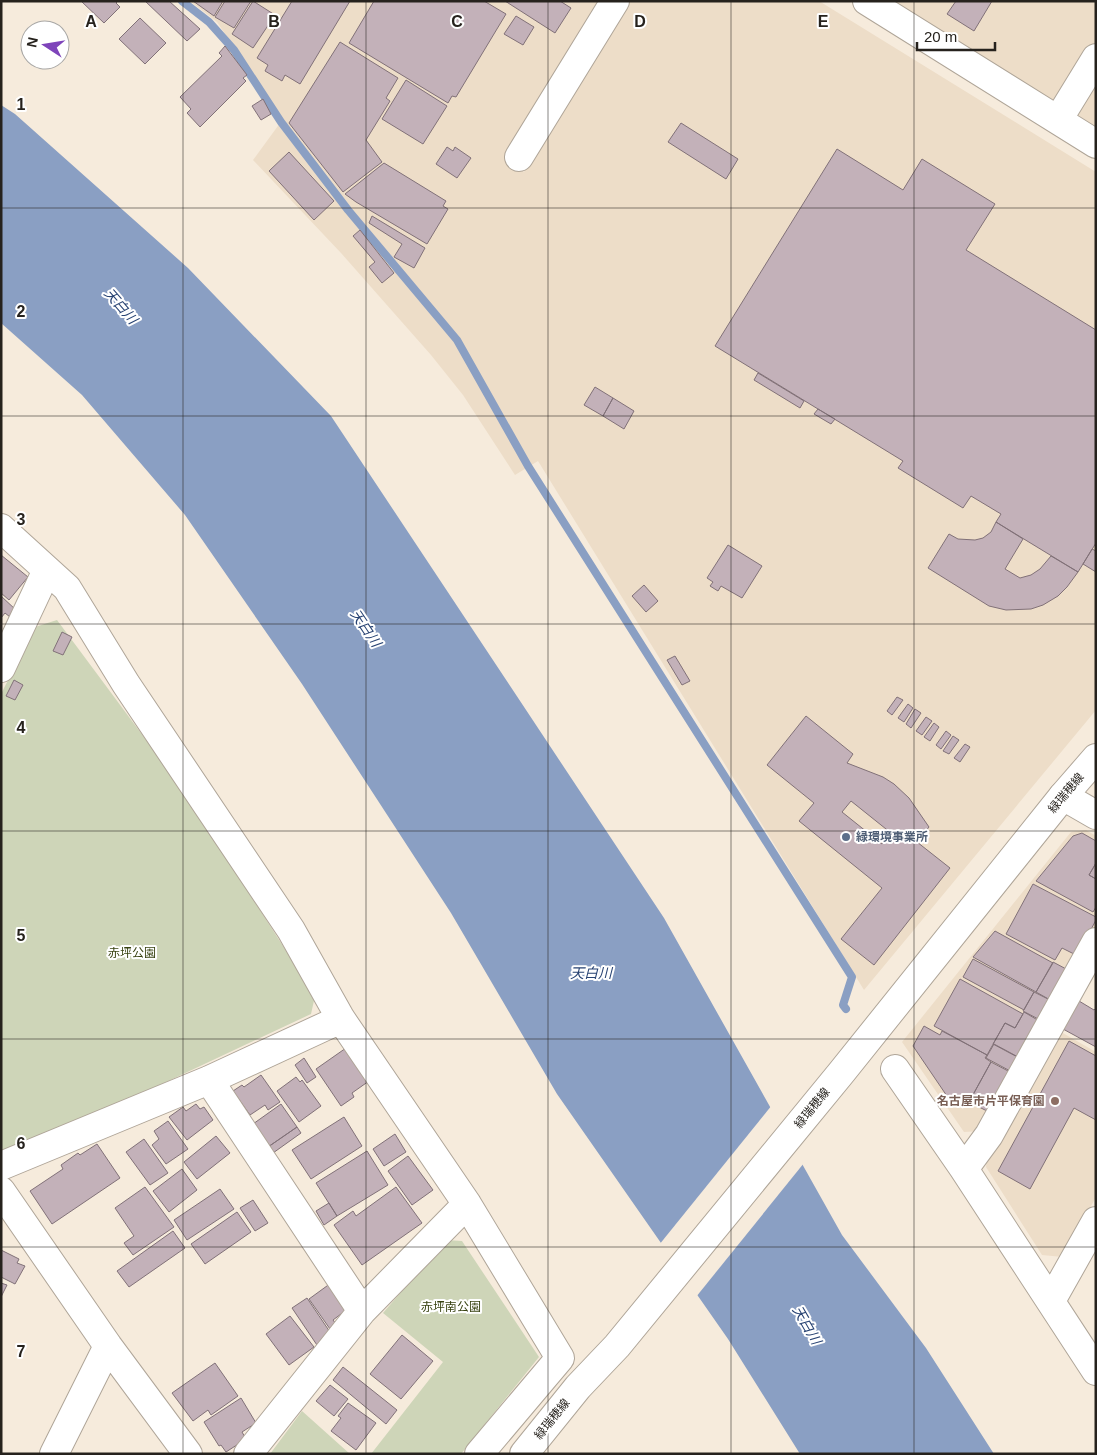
<svg xmlns="http://www.w3.org/2000/svg" width="1097" height="1455" font-family="Arial,'Noto Sans JP',sans-serif">
	<style>
		.built { fill: #edddc8 }
		.green { fill: #ced5b8 }
		.water { fill: #8a9fc3 }
		.pier { fill: #f6ebdc }
		.lines { fill: none; stroke-linecap: round; stroke-linejoin: round }
		.stream { stroke: #8a9fc3; stroke-width: 8 }
		.building { fill: #c3b1b9; stroke: #817178; fill-rule: evenodd }
		.minor-casing { stroke: #afa598; stroke-width: 30 }
		.major-casing { stroke: #afa598; stroke-width: 30 }
		.minor { stroke: #fff; stroke-width: 28 }
		.major { stroke: #fff; stroke-width: 28 }
		.grid { fill: none; stroke: #26221d; stroke-width: 1; stroke-opacity: 0.55 }
		.service-dot { fill: #5c6f8a; stroke: #fff; stroke-width: 2 }
		.education-dot { fill: #8d6e63; stroke: #fff; stroke-width: 2 }
		.labels { text-anchor: middle; stroke-width: 4; stroke-linejoin: round; paint-order: stroke }
		.street-label { font-size: 12px; fill: #26221d; stroke: #fff }
		.service-label { font-size: 12px; font-weight: bold; fill: #4e5e75; stroke: #fff; text-anchor: start }
		.park-label { font-size: 12px; fill: #374110; stroke: #fff }
		.education-label { font-size: 12px; font-weight: bold; fill: #785e54; stroke: #fff; text-anchor: end }
		.water-label { font-size: 14px; font-style: italic; fill: #284373; stroke: #fff }
		.grid-label { font-size: 16px; text-anchor: middle; font-weight: bold; fill: #26221d; stroke: #fff; stroke-width: 4; stroke-linejoin: round; paint-order: stroke }
	</style>
	<rect width="100%" height="100%" fill="#f6ebdc"/>
	<!-- built -->
	<path class="built" d="M190 1H604L507 160 524 172 627 1H819L1096 172V710L864 990 538 461 515 475 463 395 431 355 341 253 253 160 283 119 217 22Z
		M889 1H1096V41L1057 104Z
		M1096 81V129L1074 115Z
		M1086 830 1096 836V927L983 1131 964 1132 902 1042 1071 832Z
		M1054 1028 1096 1052V1197L1063 1257 1042 1255 986 1167 988 1150Z"/>
	<!-- green -->
	<path class="green" d="M57 620 181 787 315 996 311 1014 11 1155 1 1154V694L35 627Z
		M446 1240 462 1241 539 1357 461 1454H371L443 1362 383 1313Z
		M302 1411 350 1454H270Z"/>
	<!-- water -->
	<path class="water" d="M1 105 15 114 188 268 331 416 664 918 842 1235 926 1348 994 1454H800L728 1339 557 1094 451 913 302 684 185 515 82 395 1 323Z"/>
	<!-- pier -->
	<path class="pier" d="M772 1105 804 1163 696 1297 659 1245Z"/>
	<g class="lines">
		<!-- stream -->
		<path class="stream" d="M182 1 209 22 234 50 281 122 348 210 457 340 528 466 852 977 843 1005 846 1009"/>
	</g>
	<!-- building -->
	<path class="building" d="M81 1H118L116 3 120 7 104 23Z
		M145 1H169L200 29 187 41Z
		M193 1H223L214 16Z
		M225 1H251L234 28 215 17Z
		M253 1 275 15 253 48 232 34Z
		M292 1H350L300 84 285 75 282 81 265 71 268 65 257 58Z
		M374 1H484L506 14 456 97 452 96 448 103 349 43Z
		M505 1H560L571 8 555 33Z
		M956 1H992L974 31 947 14Z
		M516 16 534 27 523 45 504 34Z
		M140 18 166 43 145 64 119 39Z
		M340 42 398 78 386 98 390 101 366 140 382 162 343 192 289 123Z
		M225 46 247 75 243 78 246 81 200 127 187 113 191 109 180 97 222 56 219 53Z
		M406 80 447 106 423 144 382 119Z
		M263 99 271 114 261 120 252 106Z
		M681 123 738 159 726 179 668 142Z
		M447 147 453 151 455 147 471 158 457 178 436 164Z
		M837 149 903 190 922 159 995 204 966 250 1096 330V543L1078 572 996 522 1001 514 971 496 963 508 898 468 903 461 715 346Z
		M289 152 334 201 314 220 269 171Z
		M384 163 446 201 443 206 448 209 427 244 356 202 345 194Z
		M372 216 425 248 414 268 394 257 402 244 369 223Z
		M360 230 394 273 382 283 369 267 375 262 353 236Z
		M758 373 804 401 800 408 754 380Z
		M595 387 613 398 603 416 584 405Z
		M613 398 634 411 624 429 603 416Z
		M818 409 835 419 831 424 814 414Z
		M996 522 1023 539 1005 569 1020 578 1031 575 1040 569 1051 556 1078 572 1067 587 1058 596 1043 605 1031 609 1006 610 989 606 928 568 949 534 958 539 975 540 983 538 991 532Z
		M728 545 762 566 742 598 721 586 718 591 710 586 713 582 707 578Z
		M1092 549 1096 551V572L1083 564Z
		M1 555 28 577 9 600 1 593Z
		M644 585 658 601 646 612 632 596Z
		M1 596 16 610 10 617 5 613 1 618Z
		M62 632 72 637 63 655 53 651Z
		M675 656 690 681 682 685 667 660Z
		M14 680 23 685 15 700 6 696Z
		M897 697 903 700 892 715 887 711Z
		M908 704 913 708 904 722 898 718Z
		M915 709 921 713 911 728 906 724Z
		M806 716 853 754 847 763 883 777 894 784 909 798 929 827 917 842 950 868 874 965 841 939 882 888 799 821 814 803 767 765ZM851 801 891 833 882 844 842 812Z
		M926 717 932 721 922 735 916 731Z
		M934 723 939 727 930 741 924 737Z
		M946 731 951 735 941 749 936 745Z
		M953 736 959 740 949 754 943 751Z
		M965 744 970 747 960 762 954 758Z
		M1082 833 1096 841V863L1089 875 1096 879V907L1093 912 1036 881 1073 836Z
		M1096 863V879L1089 875Z
		M1033 884 1096 917V920L1087 937 1074 954 1062 948 1055 960 1006 934Z
		M995 931 1053 963 1036 992 973 957Z
		M973 959 1034 992 1024 1010 963 977Z
		M1053 962 1068 970 1052 1001 1036 992Z
		M960 979 1023 1014 1015 1028 1005 1023 987 1055 934 1026Z
		M1034 992 1052 1001 1042 1021 1023 1011Z
		M1079 1001 1094 1010 1096 1008V1047L1063 1029Z
		M1024 1012 1041 1022 1021 1059 993 1044 1005 1023 1015 1028Z
		M924 1026 940 1035 942 1031 987 1055 985 1058 991 1062 969 1102 956 1094 951 1102 913 1046Z
		M1069 1041 1096 1056V1120L1074 1108 1030 1189 998 1171Z
		M994 1044 1020 1058 1012 1072 986 1058Z
		M346 1048 369 1081 352 1093 354 1097 341 1106 316 1069Z
		M304 1058 316 1077 307 1083 295 1065Z
		M991 1062 1010 1072 989 1112 969 1102Z
		M261 1075 280 1102 268 1110 265 1105 250 1115 233 1091 242 1085 244 1087Z
		M296 1077 300 1082 302 1080 321 1106 299 1122 277 1091Z
		M196 1104 200 1109 204 1107 213 1120 187 1140 169 1117 183 1107 186 1111Z
		M281 1104 297 1127 268 1147 253 1124Z
		M344 1117 362 1146 311 1179 292 1150Z
		M168 1121 188 1149 166 1164 152 1145 159 1139 154 1131Z
		M297 1127 301 1133 273 1153 268 1147Z
		M395 1134 406 1152 384 1166 373 1149Z
		M216 1136 230 1153 197 1179 184 1162Z
		M144 1139 168 1173 150 1185 126 1152Z
		M97 1144 120 1178 52 1224 30 1191 63 1169 61 1165 78 1153 80 1155Z
		M367 1151 388 1185 337 1216 316 1183Z
		M408 1156 433 1190 412 1205 388 1171Z
		M182 1169 197 1190 169 1212 153 1191Z
		M145 1187 174 1227 133 1255 124 1243 134 1236 115 1208Z
		M396 1187 422 1223 362 1265 334 1225 353 1211 356 1216Z
		M220 1189 234 1209 187 1240 174 1220Z
		M253 1200 268 1223 255 1231 240 1208Z
		M329 1203 337 1216 324 1225 316 1211Z
		M237 1212 251 1232 205 1264 191 1244Z
		M173 1231 185 1248 129 1287 117 1271Z
		M1 1250 19 1259 17 1263 25 1266 15 1284 1 1277Z
		M1 1283 7 1285 1 1297Z
		M331 1283 349 1308 333 1320 336 1324 330 1329 309 1299Z
		M307 1298 334 1338 321 1351 292 1308Z
		M290 1316 314 1347 289 1365 266 1334Z
		M402 1335 433 1361 401 1399 370 1374Z
		M215 1363 238 1396 211 1415 208 1410 193 1421 172 1393Z
		M343 1367 397 1410 386 1424 333 1380Z
		M330 1385 348 1399 334 1416 316 1401Z
		M241 1398 256 1423 242 1432 246 1439 226 1452 221 1445 219 1446 204 1422Z
		M348 1403 376 1423 356 1450 331 1431 341 1418 338 1416Z"/>
	<g class="lines">
		<!-- minor casing -->
		<g class="minor-casing">
			<path id="minor" d="M867 1 1096 144
				M1058 120 1096 58
				M519 157 615 1
				M1 528 67 588 126 684 291 930 341 1019 467 1204 560 1358 479 1454
				M1 668 47 570
				M1063 796 1096 815
				M895 1069 964 1169 1096 1371
				M209 1080 362 1311
				M1 1166 209 1080 341 1019
				M964 1169 989 1135 1096 942
				M1 1191 108 1346 188 1454
				M1051 1301 1096 1221
				M54 1454 108 1346
				M248 1454 362 1311 467 1204"/>
		</g>
		<!-- major casing -->
		<g class="major-casing">
			<path id="major" d="M524 1454 578 1387 617 1346 841 1073 1063 796 1096 758"/>
		</g>
		<!-- minor -->
		<use href="#minor" class="minor"/>
		<!-- major -->
		<use href="#major" class="major"/>
	</g>
	<!-- grid -->
	<path class="grid" d="M183 1V1454M366 1V1454M548 1V1454M731 1V1454M914 1V1454M1 208H1096M1 416H1096M1 624H1096M1 831H1096M1 1039H1096M1 1247H1096"/>
	<!-- markers -->
	<circle class="service-dot" cx="846" cy="837" r="5"/>
	<circle class="education-dot" cx="1055" cy="1101" r="5"/>
	<g class="labels">
		<!-- street labels -->
		<g class="street-label">
			<text transform="translate(1066 793) rotate(-50)" y="4">緑瑞穂線</text>
			<text transform="translate(812 1108) rotate(-51)" y="4">緑瑞穂線</text>
			<text transform="translate(552 1419) rotate(-51)" y="4">緑瑞穂線</text>
		</g>
		<!-- service labels -->
		<g class="service-label">
			<text x="856" y="841">緑環境事業所</text>
		</g>
		<!-- park labels -->
		<g class="park-label">
			<text x="132" y="957">赤坪公園</text>
			<text x="451" y="1311">赤坪南公園</text>
		</g>
		<!-- education labels -->
		<g class="education-label">
			<text x="1045" y="1105">名古屋市片平保育園</text>
		</g>
		<!-- water labels -->
		<g class="water-label">
			<text transform="translate(121 306) rotate(49)" y="5">天白川</text>
			<text transform="translate(366 628) rotate(56)" y="5">天白川</text>
			<text x="591" y="978">天白川</text>
			<text transform="translate(807 1325) rotate(60)" y="5">天白川</text>
		</g>
	</g>
	<g class="grid-label">
		<text x="91" y="27">A</text>
		<text x="274" y="27">B</text>
		<text x="457" y="27">C</text>
		<text x="640" y="27">D</text>
		<text x="823" y="27">E</text>
		<text x="21" y="110">1</text>
		<text x="21" y="317">2</text>
		<text x="21" y="525">3</text>
		<text x="21" y="733">4</text>
		<text x="21" y="941">5</text>
		<text x="21" y="1149">6</text>
		<text x="21" y="1357">7</text>
	</g>
	<!-- border -->
	<rect width="1097" height="1455" fill="none" stroke="#26221d" stroke-width="5"/>
	<!-- north arrow -->
	<g transform="translate(45 45) rotate(282)"><circle r="24" fill="#ffffff" stroke="#a8a7a5"/>
	<path d="M0-4L9 19L0 12L-9 19Z" fill="#7e44ba"/>
	<text y="-8" font-size="14" font-weight="bold" text-anchor="middle" fill="#26221d">N</text>
	</g>
	<!-- scale -->
	<path d="M917 42v8h78v-8" fill="none" stroke="#26221d" stroke-width="2.5"/>
	<text x="924" y="42" font-size="15" fill="#26221d" stroke="#ffffff" stroke-width="4" paint-order="stroke">20 m</text>
</svg>
